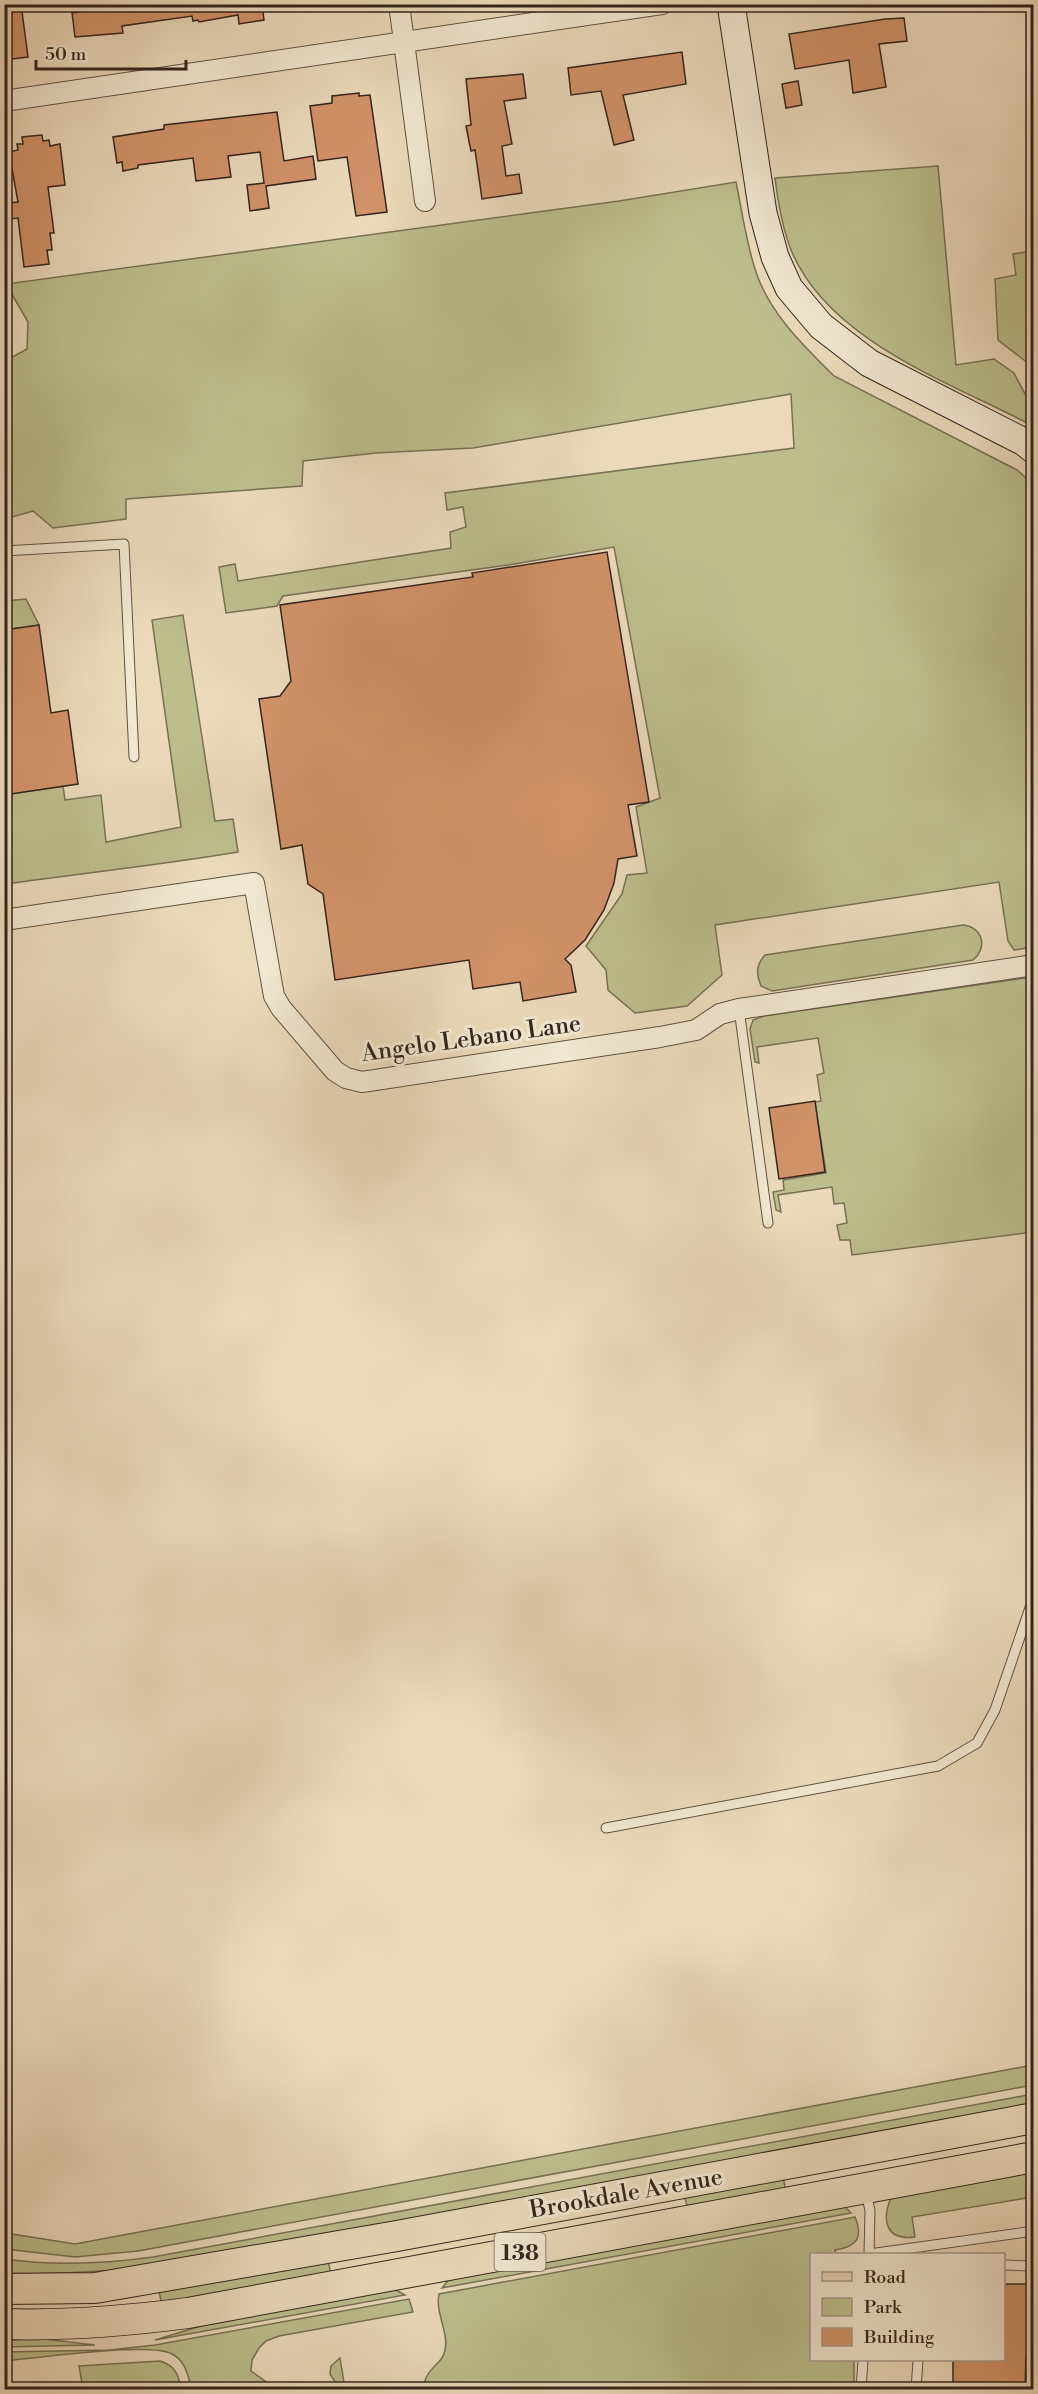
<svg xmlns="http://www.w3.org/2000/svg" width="1038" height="2394" font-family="'Libre Bodoni',serif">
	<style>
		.green { fill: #bcbe8c; stroke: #787154; stroke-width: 1.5 }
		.building { fill: #d2926a; stroke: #33241c; stroke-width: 1.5 }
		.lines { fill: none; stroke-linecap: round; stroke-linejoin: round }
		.lane-casing { stroke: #615244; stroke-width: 11 }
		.street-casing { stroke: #615244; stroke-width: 22 }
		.secondary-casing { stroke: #33241c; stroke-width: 29 }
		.primary-casing { stroke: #33241c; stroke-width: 32 }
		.lane { stroke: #f2e7d2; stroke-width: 9 }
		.street { stroke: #f2e7d2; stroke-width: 20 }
		.secondary { stroke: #f2e7d2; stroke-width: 27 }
		.primary { stroke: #ebdaba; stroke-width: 30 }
		.labels { text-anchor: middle; stroke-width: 6; stroke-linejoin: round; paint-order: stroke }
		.shield { fill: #f2e7d2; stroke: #6c5e53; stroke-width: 1.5 }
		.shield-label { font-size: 22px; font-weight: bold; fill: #33241c }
		.street-label { font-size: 24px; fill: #33241c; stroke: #f2e7d2 }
	</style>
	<rect width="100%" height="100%" fill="#ebdaba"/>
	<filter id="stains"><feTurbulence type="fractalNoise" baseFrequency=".00333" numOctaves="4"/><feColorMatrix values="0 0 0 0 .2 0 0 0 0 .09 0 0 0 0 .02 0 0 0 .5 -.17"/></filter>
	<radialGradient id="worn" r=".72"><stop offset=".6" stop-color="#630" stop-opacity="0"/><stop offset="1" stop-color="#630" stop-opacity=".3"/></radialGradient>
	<!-- green -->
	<path class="green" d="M938 166 956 365 994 359 1014 373 1033 409V426C952 383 829 342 791 250 782 227 778 202 775 178Z
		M736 182C742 211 746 241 755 269 768 312 803 345 834 376L1017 470 1033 484V947L1014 950 1008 941 999 882 715 925 722 975 687 1006 635 1013 608 990 606 970 586 946 622 894 627 875 647 873 636 807 660 798 614 547 508 565 283 596 277 606 226 613 219 567 235 564 238 581 451 548 450 532 466 527 463 507 447 510 445 493 794 448 791 394 473 448 376 453 303 461 302 486 126 499V519L53 528 33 511 5 519V361L27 349 28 322 6 284 619 201Z
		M1033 251H1034L1033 367 998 340 995 279 1016 275 1013 254Z
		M26 599 39 625 5 630V601Z
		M183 615 215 821 233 819 238 852C161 865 83 873 5 884L4 795 63 786 65 800 101 795 106 842 181 827 152 620Z
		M963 925C983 927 988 948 973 960L772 991 761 986C756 973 756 965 765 955Z
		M1032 977 1033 1232 852 1255 850 1240H840L837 1225 847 1223 844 1203 834 1204 832 1187 778 1195 781 1212 776 1210 773 1192 784 1190 783 1180 826 1173 815 1102 821 1101 817 1075 824 1073 818 1038 757 1047 759 1063 755 1062 750 1029 753 1020 764 1016Z
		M1033 2065V2085L138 2251 75 2257 5 2249V2233L75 2244Z
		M1033 2094V2106L168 2265C113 2271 59 2275 5 2273L4 2259C55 2266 103 2264 153 2257Z
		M1033 2170V2197L912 2217 915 2237C885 2241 881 2219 892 2196Z
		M783 2176 786 2192 688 2209 684 2195Z
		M843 2205 851 2213 442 2288 450 2278Z
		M855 2217C864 2238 856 2247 835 2250L836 2254H812V2360H854V2389H423C426 2366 442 2366 445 2350 449 2332 435 2313 439 2294Z
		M328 2260 331 2275 162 2306 159 2291Z
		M394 2289 405 2295 155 2340 217 2321Z
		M409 2299 413 2312 279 2336 266 2341 259 2348 252 2360 251 2371 276 2389H191C189 2376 185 2360 172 2354 150 2342 35 2358 5 2361V2352L109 2350 155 2345Z
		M35 2338 95 2345 5 2347 4 2341Z
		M340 2358 345 2389H340L330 2374 331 2366Z
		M160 2361C174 2365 180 2375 180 2389H83L79 2366Z"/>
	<!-- building -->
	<path class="building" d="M4 4H21L28 57 4 60Z
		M133 4H262L264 20 239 24 238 15 199 22 198 20 193 21 192 16 122 26 123 33 75 37 72 13Z
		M904 18 907 41 879 44 886 87 853 93 849 60 795 69 789 34 885 19Z
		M682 52 686 84 623 95 634 140 614 145 601 91 571 95 568 68Z
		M523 74 526 98 504 101 512 144 502 146 506 176 519 174 522 193 482 199 475 150 471 151 466 126 471 125 466 79Z
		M798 81 802 105 786 108 782 84Z
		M359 93V96L370 95 387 212 356 216 347 157 318 161 310 106 332 103V96Z
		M277 112 284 161 313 156 316 179 266 186 269 208 250 211 247 185 264 183 260 152 228 156 231 177 196 181 193 158 138 165V168L123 171 122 162 117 163 113 137 164 129V125Z
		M42 135 43 141 49 140 50 146 60 144 65 185 48 187 54 233H50L52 250H47L49 264 24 267 18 218 11 219 9 203 18 202 9 152 18 150 17 144H23L22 137Z
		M607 552 649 802 628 805 637 856 618 859 614 883 604 910 585 940 565 959 571 965 576 992 523 1001 520 982 473 989 469 960 335 980 323 894 308 884 302 845 281 849 259 699 280 696 291 681 280 605 473 577 472 573Z
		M39 625 51 713 68 710 78 784 4 795V630Z
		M815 1101 825 1172 779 1179 769 1108Z
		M1004 2284H1034V2357H1026L1025 2390H953V2360H1004Z"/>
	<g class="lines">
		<!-- lane casing -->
		<g class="lane-casing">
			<path id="lane" d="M4 551 124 544 134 757
				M739 1009 768 1223
				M606 1828 938 1766 977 1743 995 1710 1034 1596
				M866 2191 870 2211 869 2254
				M869 2254 1034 2231
				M1004 2265 1034 2266
				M861 2390 863 2360
				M916 2390 918 2360"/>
		</g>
		<!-- street casing -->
		<g class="street-casing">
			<path id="street" d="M399 4 425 201
				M4 101 662 4
				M4 920 254 883 274 996 281 1008 335 1071 346 1078 362 1082 660 1037 696 1030 720 1014 739 1009 1034 965"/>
		</g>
		<!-- secondary casing -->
		<g class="secondary-casing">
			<path id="secondary" d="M731 4 763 213 775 257 789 288 821 326 869 363 1024 442 1034 450"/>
		</g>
		<!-- primary casing -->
		<g class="primary-casing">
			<path id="primary" d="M4 2289 95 2288 397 2236 1034 2118
				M4 2324C66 2326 126 2321 188 2313L1034 2157"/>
		</g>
		<!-- lane -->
		<use href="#lane" class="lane"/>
		<!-- street -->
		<use href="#street" class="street"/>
		<!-- secondary -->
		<use href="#secondary" class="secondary"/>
		<!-- primary -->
		<use href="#primary" class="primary"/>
	</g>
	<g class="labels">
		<!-- shield labels -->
		<rect class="shield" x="494.5" y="2233" width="51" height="38" rx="4.5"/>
		<g class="shield-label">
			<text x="520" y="2260">138</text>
		</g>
		<!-- street labels -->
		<g class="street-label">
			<text transform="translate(471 1038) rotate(-8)" y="8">Angelo Lebano Lane</text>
			<text transform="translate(626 2193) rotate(-10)" y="8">Brookdale Avenue</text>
		</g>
	</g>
	<!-- margin -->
	<rect width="1038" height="2394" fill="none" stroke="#ebdaba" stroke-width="24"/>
	<rect x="6" y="6" width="1026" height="2382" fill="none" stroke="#33241c" stroke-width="3"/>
	<rect x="12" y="12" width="1014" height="2370" fill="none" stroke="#33241c" stroke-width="1.5"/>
	<!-- legend -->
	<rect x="810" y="2253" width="195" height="108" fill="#f2e7d2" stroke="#a69989" stroke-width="1.5"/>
	<rect x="822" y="2272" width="30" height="9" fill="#ebdaba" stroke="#a69989" stroke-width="1.5"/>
	<text x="864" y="2283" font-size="18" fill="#33241c">Road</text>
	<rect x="822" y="2298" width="30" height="18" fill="#bcbe8c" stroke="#a69989" stroke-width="1.5"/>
	<text x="864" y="2313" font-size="18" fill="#33241c">Park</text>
	<rect x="822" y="2328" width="30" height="18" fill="#d2926a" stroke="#a69989" stroke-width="1.5"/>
	<text x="864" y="2343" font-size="18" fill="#33241c">Building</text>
	<!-- scale -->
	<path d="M36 60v9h150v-9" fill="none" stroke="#33241c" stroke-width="3"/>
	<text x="45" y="60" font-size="18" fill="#33241c" stroke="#f2e7d2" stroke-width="4.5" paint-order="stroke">50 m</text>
	<rect width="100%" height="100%" filter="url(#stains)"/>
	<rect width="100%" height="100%" fill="url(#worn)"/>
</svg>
